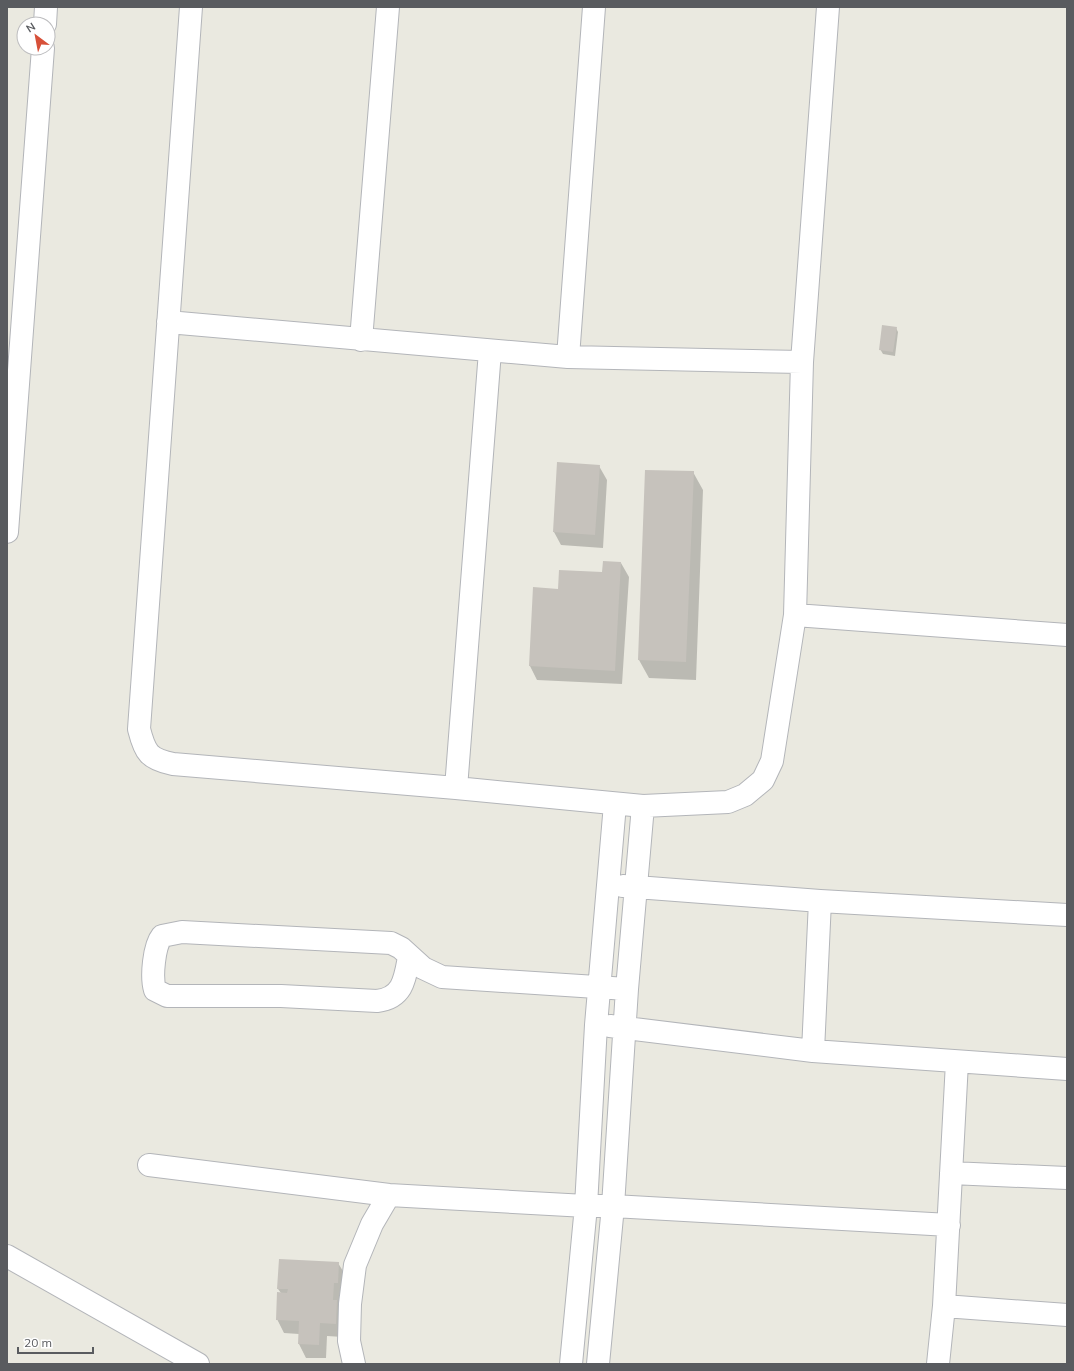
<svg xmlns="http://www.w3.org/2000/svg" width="1074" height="1371" font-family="Mulish,sans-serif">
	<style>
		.shadow { fill: #0003 }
		.building { fill: #c6c2bc }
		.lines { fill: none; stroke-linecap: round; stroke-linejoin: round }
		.minor-casing { stroke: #b3b5b9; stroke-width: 24 }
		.minor { stroke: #fff; stroke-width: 22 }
	</style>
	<rect width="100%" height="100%" fill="#eae9e0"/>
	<!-- shadow -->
	<path class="shadow" d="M896 328 898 332 895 356 883 354 880 349Z
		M599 466 607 480 603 548 561 545 554 532Z
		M646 471 693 472 703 490 696 680 649 678 639 660Z
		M621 563 629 577 622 684 537 680 530 666 559 590 603 573Z
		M338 1263 346 1276 343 1337 327 1336 326 1358H306L299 1344V1334L284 1333 277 1319 281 1293 278 1289Z"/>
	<!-- building -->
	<path class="building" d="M882 325 897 327 893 352 879 350Z
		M557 462 600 465 595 535 553 532Z
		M645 470 694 471 686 662 638 660Z
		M603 561 621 562 615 671 529 666 533 587 558 589 559 570 602 572Z
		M279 1259 339 1262 338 1283H334L333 1300H337L336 1324 320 1323 319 1345 298 1344 299 1321 276 1320 277 1292 287 1293 288 1289H277Z"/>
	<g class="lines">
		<!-- minor casing -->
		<g class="minor-casing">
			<path id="minor" d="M191 7 139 729C145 753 149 759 173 764L456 788
				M45 24 46 7
				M168 322 568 357 802 362
				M361 340 388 7
				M490 351 456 788 643 806 728 802 745 795 763 780 772 761 795 615 802 362 828 7
				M568 357 594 7
				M7 532 43 48
				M795 615 1067 635
				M623 886 820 901 1067 915
				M409 957C405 979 403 998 377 1001L281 996H167L155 990C151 977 154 946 162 936L182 932 391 943 401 948 423 968 442 977 627 989
				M610 1026 813 1051 1067 1069
				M813 1051 820 901
				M149 1165 389 1195 586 1206H613L949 1225
				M951 1173 1067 1178
				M7 1256 198 1364
				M944 1306 1067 1315
				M354 1364 349 1341 350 1304 355 1265 372 1224 389 1195
				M571 1364 586 1206 596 1025 615 804
				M598 1364 613 1206 627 989 643 806
				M938 1364 944 1306 957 1062"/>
		</g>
		<!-- minor -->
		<use href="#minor" class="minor"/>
	</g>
	<!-- border -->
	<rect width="1074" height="1371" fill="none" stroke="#595b5f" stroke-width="16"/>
	<!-- north arrow -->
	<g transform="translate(36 36) rotate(328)"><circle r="19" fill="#ffffff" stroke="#bdbdbf"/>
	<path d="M0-3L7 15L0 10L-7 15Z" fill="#d75039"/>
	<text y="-6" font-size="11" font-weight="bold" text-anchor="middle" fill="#595b5f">N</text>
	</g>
	<!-- scale -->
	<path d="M18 1347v6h75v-6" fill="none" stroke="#595b5f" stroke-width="2"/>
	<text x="24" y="1347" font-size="12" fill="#595b5f" stroke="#ffffff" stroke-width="3" paint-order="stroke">20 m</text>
</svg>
